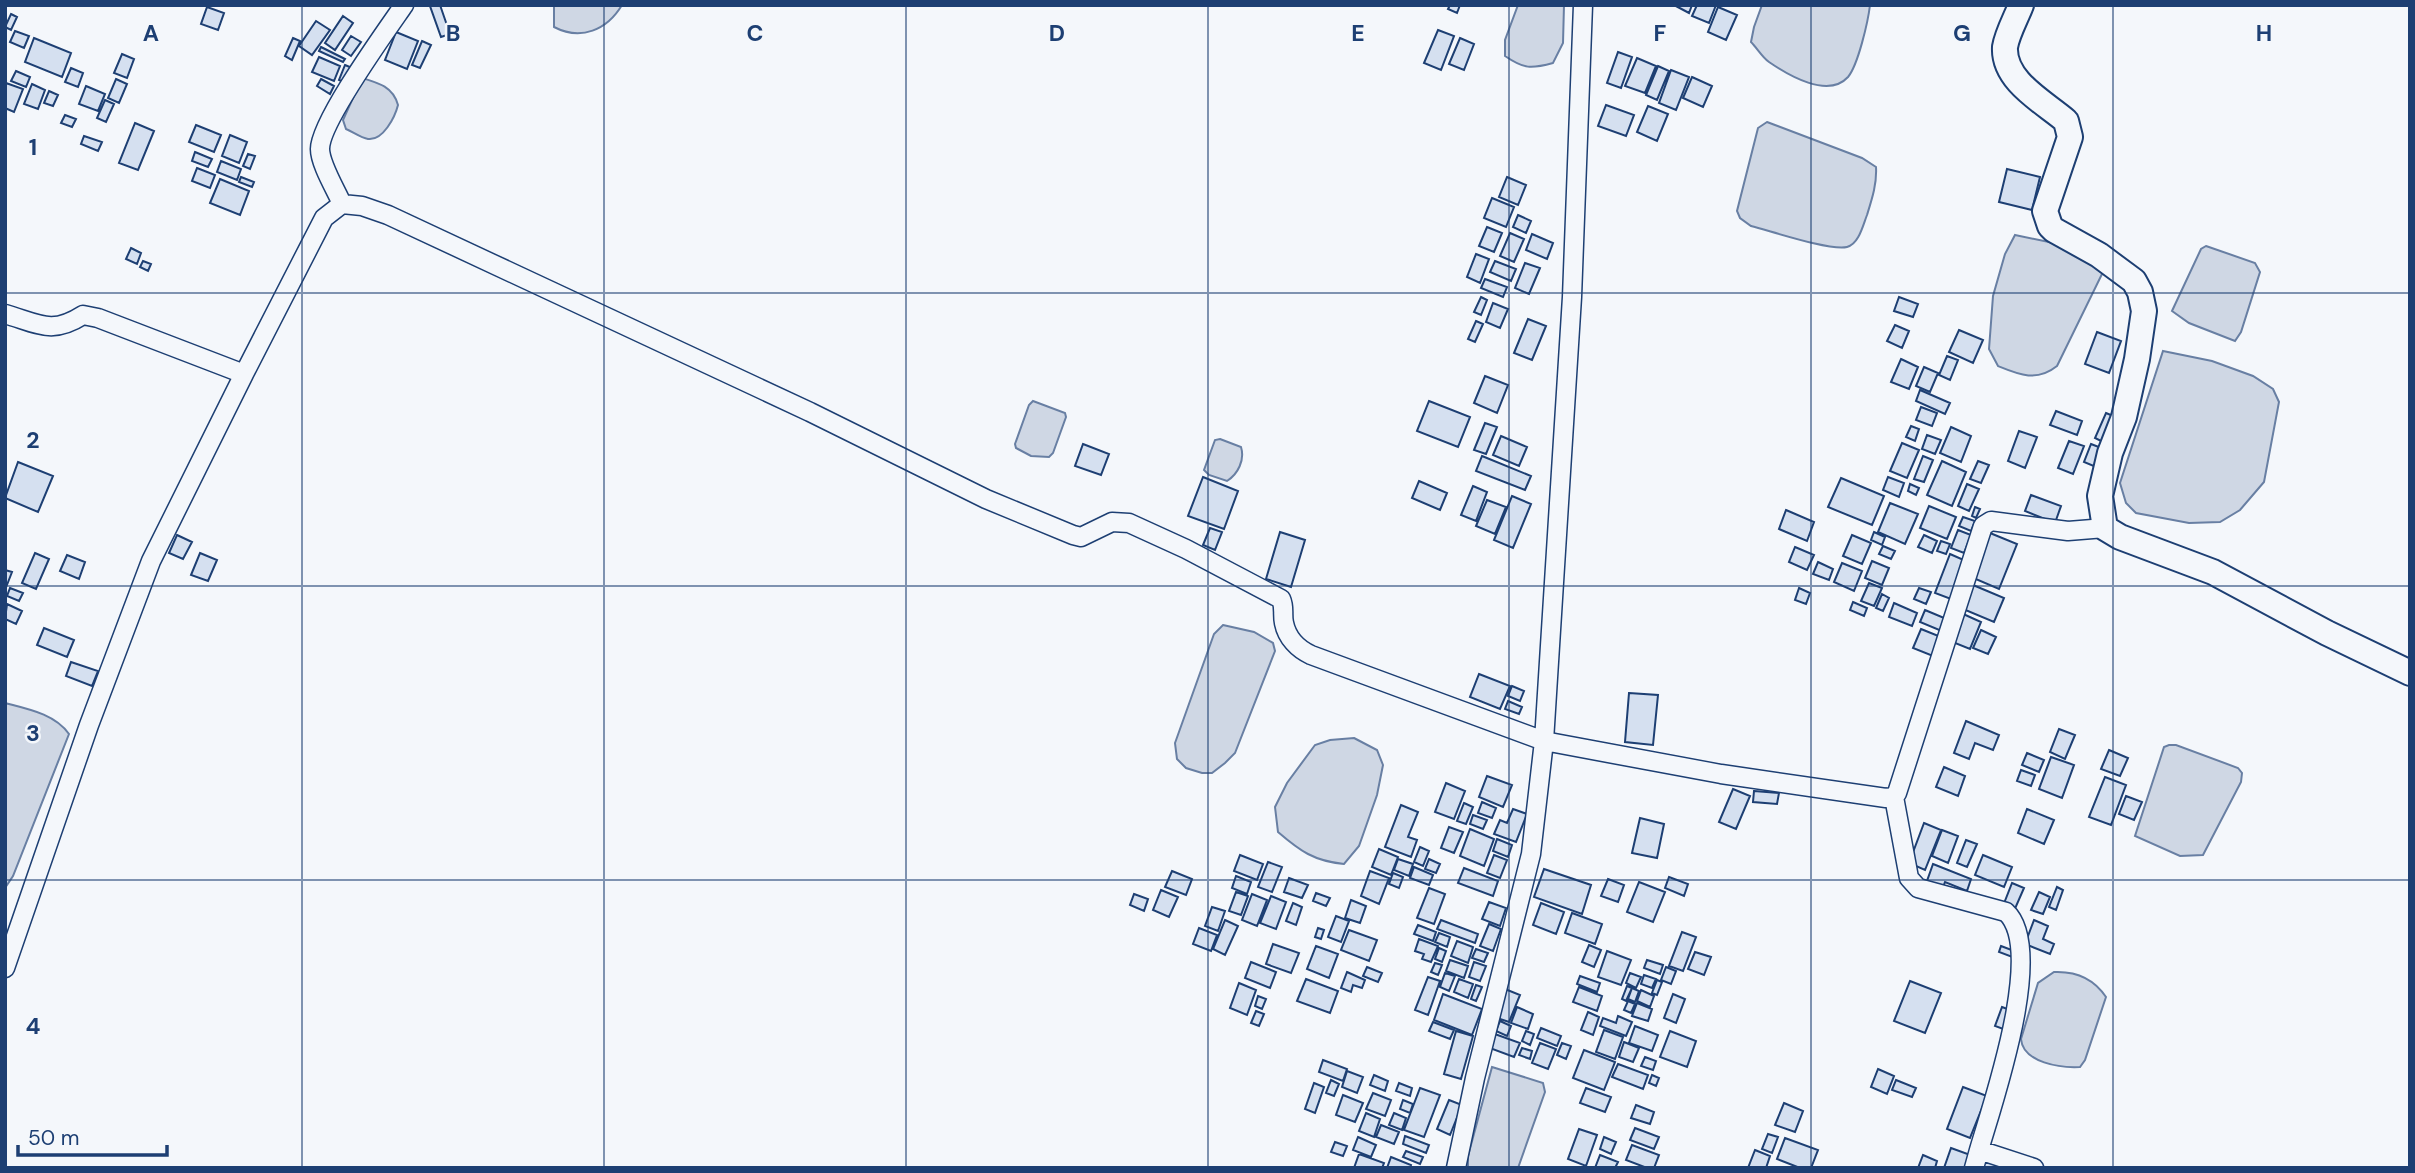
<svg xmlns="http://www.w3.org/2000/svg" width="2415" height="1173" font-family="'DM Sans',sans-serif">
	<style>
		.water { fill: #cfd7e4; stroke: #687fa3; stroke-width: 2 }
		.building { fill: #d5e0f0; stroke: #1d3f73; stroke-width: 2 }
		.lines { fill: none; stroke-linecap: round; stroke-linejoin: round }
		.street-casing { stroke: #1d3f73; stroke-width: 21 }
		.secondary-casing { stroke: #1d3f73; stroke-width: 28 }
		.street { stroke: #f4f7fb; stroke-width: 18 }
		.secondary { stroke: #f4f7fb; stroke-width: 24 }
		.grid { fill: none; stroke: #1d3f73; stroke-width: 2; stroke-opacity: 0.55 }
		.grid-label { font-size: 23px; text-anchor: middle; font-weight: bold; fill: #1d3f73; stroke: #f4f7fb; stroke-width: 5; stroke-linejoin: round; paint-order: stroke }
	</style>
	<rect width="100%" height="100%" fill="#f4f7fb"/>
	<!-- water -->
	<path class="water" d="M554 5H622C607 30 581 41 554 27Z
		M1518 5H1564L1563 43 1553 63C1531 69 1524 69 1505 56V40Z
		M1762 5H1870C1868 22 1858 65 1848 77 1828 99 1788 75 1769 62 1762 57 1757 48 1751 42L1754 27Z
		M362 78C379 83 393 87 398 105 395 117 383 141 368 139 361 138 353 132 346 129L343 120Z
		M1767 122 1862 158 1876 167C1877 184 1872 199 1867 215 1863 225 1859 244 1847 247 1830 251 1771 231 1751 226L1740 218 1737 211 1756 136 1758 128Z
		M2015 235 2073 247 2103 272 2057 366C2037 382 2020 375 1998 366L1989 349 1993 296 2005 254Z
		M2206 246 2255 263 2260 272 2241 332 2235 341 2189 323 2172 311 2201 249Z
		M2163 351 2212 361 2253 376 2273 389 2279 402 2264 482 2240 510 2220 522 2189 523 2136 513 2126 503 2120 483Z
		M1033 401 1065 413 1066 417 1053 453 1049 457 1031 456 1016 448 1015 444 1029 405Z
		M1220 439 1241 447C1245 460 1238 474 1227 481L1209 475 1204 470 1215 440Z
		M1223 625 1254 632 1273 643 1275 651 1235 753 1225 763 1212 773H1202L1186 768 1177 759 1175 743 1214 634Z
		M5 703C28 709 55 714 69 734L13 876 5 888Z
		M1354 738 1377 750 1383 765 1377 795 1359 846 1344 864C1314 861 1300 851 1278 832L1275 807 1287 783 1315 745 1330 740Z
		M2169 745H2176L2238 768 2242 773 2241 782 2203 855 2180 856 2135 836 2164 747Z
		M2054 972C2076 971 2094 979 2106 997L2085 1060 2080 1067C2061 1068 2023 1063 2021 1039L2038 983Z
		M1492 1067 1543 1083 1545 1092 1518 1168H1468V1156Z"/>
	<!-- building -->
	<path class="building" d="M440 5 450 34 441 37 430 6Z
		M1450 5H1460L1457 13 1448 9Z
		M1674 5H1692L1689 13Z
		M1697 5H1716L1709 23 1692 16Z
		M207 7 224 13 218 30 201 24Z
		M1718 7 1737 15 1726 40 1708 32Z
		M11 14 17 17 11 30 5 27Z
		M343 16 353 23 335 50 325 43Z
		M316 21 330 30 312 55 299 46Z
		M1438 30 1454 36 1441 70 1424 63Z
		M15 31 29 36 24 48 10 42Z
		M396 32 418 41 407 69 385 60Z
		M351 36 361 42 351 56 342 50Z
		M34 38 71 53 62 77 25 62Z
		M293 38 300 41 292 60 285 56Z
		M1460 38 1474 44 1464 70 1449 64Z
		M422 41 431 45 420 68 412 65Z
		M321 47 345 59 343 62 319 51Z
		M1618 52 1632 57 1621 88 1607 83Z
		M122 54 134 59 127 78 114 73Z
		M319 57 340 66 334 81 312 72Z
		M1637 58 1656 66 1645 93 1625 86Z
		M345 65 357 70 350 85 339 80Z
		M1658 66 1669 71 1657 100 1646 95Z
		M71 68 83 73 78 87 65 82Z
		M1671 70 1689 77 1676 110 1659 103Z
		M16 71 30 77 26 87 11 81Z
		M1692 77 1712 86 1703 107 1683 98Z
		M116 79 127 84 119 103 108 98Z
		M321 79 334 86 330 94 317 86Z
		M6 83 23 89 14 112 5 108Z
		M32 84 45 90 38 109 24 104Z
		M86 86 105 94 98 111 79 104Z
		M49 91 58 95 53 106 44 103Z
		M105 100 114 104 106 122 97 118Z
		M1606 105 1634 115 1626 136 1598 126Z
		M1648 106 1668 114 1657 141 1637 132Z
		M65 115 76 119 72 127 61 123Z
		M135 123 154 131 138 170 119 163Z
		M196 125 221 135 214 152 189 142Z
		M230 135 247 142 239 163 222 156Z
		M84 136 102 142 98 151 81 144Z
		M195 152 212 159 208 167 192 161Z
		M248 154 255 156 250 169 243 166Z
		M221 161 241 169 237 180 217 172Z
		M197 168 215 175 210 188 192 181Z
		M2007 169 2040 177 2032 210 1999 202Z
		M241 177 254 182 252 187 239 182Z
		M1507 177 1526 185 1518 205 1499 197Z
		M220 179 249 191 240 215 210 203Z
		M1492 198 1514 207 1506 227 1484 218Z
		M1518 215 1531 221 1526 233 1513 227Z
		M1487 227 1502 233 1494 252 1479 246Z
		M1510 233 1524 239 1514 262 1500 256Z
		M1532 234 1553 243 1547 259 1526 250Z
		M131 248 141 253 137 264 126 259Z
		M1476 254 1489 259 1480 283 1467 277Z
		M143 261 151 264 148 271 140 267Z
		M1495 261 1516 269 1511 281 1490 272Z
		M1525 263 1540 268 1529 294 1515 288Z
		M1485 279 1507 287 1503 297 1481 288Z
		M1481 297 1487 300 1481 315 1474 312Z
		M1899 297 1918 304 1913 317 1894 311Z
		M1493 303 1508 309 1500 328 1486 322Z
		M1528 319 1546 326 1532 360 1514 353Z
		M1476 321 1483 324 1475 342 1468 339Z
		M1895 325 1909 331 1902 348 1887 341Z
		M1959 330 1983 340 1973 363 1949 352Z
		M2097 332 2121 341 2109 373 2085 364Z
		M1947 356 1958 360 1950 380 1939 375Z
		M1901 359 1918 367 1909 389 1891 382Z
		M1924 367 1938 373 1930 392 1916 386Z
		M1485 376 1508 385 1497 413 1474 403Z
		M1920 390 1950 403 1945 414 1916 401Z
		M1429 401 1470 417 1458 447 1417 431Z
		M1921 407 1937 413 1932 426 1916 420Z
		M2056 411 2082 421 2077 435 2050 425Z
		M2106 413 2118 418 2107 444 2095 438Z
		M1485 423 1497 427 1486 454 1474 450Z
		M1911 426 1919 429 1915 441 1906 437Z
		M1951 427 1971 436 1961 462 1940 453Z
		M2019 431 2037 437 2025 468 2008 461Z
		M1927 435 1941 440 1935 454 1922 449Z
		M1501 436 1527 447 1519 466 1493 455Z
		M2069 441 2084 446 2073 474 2058 468Z
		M1902 443 1919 450 1907 478 1890 471Z
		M1083 444 1109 454 1101 475 1075 466Z
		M2091 444 2104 449 2096 467 2084 462Z
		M1482 456 1531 476 1525 490 1476 471Z
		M1923 456 1933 460 1924 482 1914 479Z
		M1942 461 1966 472 1952 506 1927 495Z
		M1978 461 1989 465 1981 483 1970 479Z
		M18 462 53 476 38 512 5 498Z
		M1203 477 1238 491 1224 529 1188 516Z
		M1888 477 1904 483 1899 497 1883 490Z
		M1841 478 1884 496 1872 525 1828 507Z
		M1419 481 1447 493 1440 510 1412 498Z
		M1910 484 1919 488 1916 495 1908 491Z
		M1967 484 1979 489 1969 511 1958 506Z
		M1473 486 1487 492 1476 521 1461 515Z
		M2031 495 2061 506 2055 523 2025 511Z
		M1512 496 1531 504 1513 548 1494 540Z
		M1487 500 1506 507 1495 534 1476 526Z
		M1890 503 1918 514 1905 544 1878 532Z
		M1929 506 1956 517 1947 539 1920 528Z
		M1975 507 1980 509 1976 518 1972 516Z
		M1786 510 1814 522 1807 541 1779 529Z
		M1963 517 1975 521 1971 531 1959 526Z
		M1210 528 1222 532 1215 550 1203 545Z
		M1958 530 1971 535 1964 553 1951 548Z
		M1280 532 1305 540 1291 587 1266 579Z
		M1874 532 1885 537 1882 545 1871 540Z
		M1990 533 2017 544 1999 589 1971 577Z
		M177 535 192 542 183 559 169 553Z
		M1852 535 1871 543 1862 564 1843 556Z
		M1924 535 1937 541 1932 553 1918 547Z
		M1941 541 1950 544 1946 554 1937 551Z
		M1883 546 1895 551 1891 559 1879 554Z
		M1795 547 1814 555 1807 570 1789 562Z
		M35 553 49 559 36 589 22 583Z
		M200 553 217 560 208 581 191 575Z
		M1950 554 1966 561 1951 599 1935 593Z
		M67 555 85 562 79 579 60 571Z
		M1872 561 1889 568 1882 585 1865 578Z
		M1818 562 1833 569 1829 580 1813 574Z
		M1842 563 1862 571 1854 591 1834 582Z
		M5 570 12 572 5 590Z
		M1869 583 1882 588 1874 606 1861 601Z
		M1973 585 2004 598 1994 622 1963 609Z
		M10 588 23 593 19 601 7 596Z
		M1799 588 1810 593 1806 604 1795 600Z
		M1919 588 1931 592 1926 604 1914 599Z
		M1882 594 1889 598 1883 611 1876 608Z
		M1853 602 1867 608 1864 616 1850 610Z
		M1894 603 1917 613 1912 626 1889 617Z
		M7 604 22 611 16 624 5 619Z
		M1925 610 1949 620 1944 632 1920 622Z
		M1961 613 1981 622 1970 649 1950 641Z
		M44 628 74 640 67 657 37 645Z
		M1921 629 1941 637 1933 656 1913 648Z
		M1981 630 1996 637 1988 654 1973 648Z
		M71 662 98 671 92 686 66 676Z
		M1479 674 1510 686 1500 709 1470 697Z
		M1512 686 1524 691 1520 701 1508 696Z
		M1629 693 1658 695 1653 745 1625 742Z
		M1508 701 1522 707 1519 714 1505 709Z
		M1966 721 1999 735 1993 750 1975 743 1969 759 1954 753Z
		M2059 729 2075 735 2065 759 2050 752Z
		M2109 750 2128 758 2120 776 2101 769Z
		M2027 753 2044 760 2039 772 2022 765Z
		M2051 757 2074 765 2062 798 2039 789Z
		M1944 767 1965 776 1958 796 1936 787Z
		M2021 770 2035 775 2031 786 2017 781Z
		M1487 776 1512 785 1503 807 1479 797Z
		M2105 777 2126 785 2111 825 2089 817Z
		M1446 783 1465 791 1454 819 1435 812Z
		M1733 789 1750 796 1736 829 1719 822Z
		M1754 791 1779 793 1777 804 1753 802Z
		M2126 796 2142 802 2134 820 2119 814Z
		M1482 802 1496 808 1492 818 1478 813Z
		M1464 803 1473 807 1466 824 1457 821Z
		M1401 805 1418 812 1408 837 1417 840 1411 857 1385 847Z
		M1513 809 1527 814 1516 842 1494 834 1500 820 1507 823Z
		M2027 809 2054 820 2044 844 2018 833Z
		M1473 815 1487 820 1483 829 1470 824Z
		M1640 818 1664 824 1657 858 1632 853Z
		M1924 823 1941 830 1925 870 1909 863Z
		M1449 827 1463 832 1454 853 1441 848Z
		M1470 829 1494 839 1484 866 1460 856Z
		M1942 830 1958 836 1948 863 1932 856Z
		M1497 839 1512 845 1508 857 1493 851Z
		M1966 840 1977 844 1967 867 1957 863Z
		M1420 847 1429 851 1423 866 1414 862Z
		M1379 849 1398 857 1391 875 1372 867Z
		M1240 855 1263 864 1257 880 1234 871Z
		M1494 855 1507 860 1500 878 1487 873Z
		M1983 855 2012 867 2004 887 1975 875Z
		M1398 859 1413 864 1409 876 1394 870Z
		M1429 859 1440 864 1436 873 1425 869Z
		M1268 862 1282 867 1272 892 1258 887Z
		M1933 864 1971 879 1967 891 1945 882 1943 887 1927 881Z
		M1414 867 1433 875 1429 885 1410 878Z
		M1464 868 1498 881 1493 896 1458 883Z
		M1544 869 1591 885 1582 914 1534 897Z
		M1172 871 1192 879 1186 895 1165 887Z
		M1370 871 1389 878 1379 904 1361 896Z
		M1393 873 1403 877 1399 888 1389 884Z
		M1236 876 1251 882 1247 894 1232 888Z
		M1669 877 1688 884 1684 896 1665 888Z
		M1289 878 1308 885 1302 898 1284 892Z
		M1608 879 1624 885 1618 902 1601 896Z
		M1639 882 1665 892 1653 922 1627 912Z
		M2012 883 2024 888 2014 911 2003 906Z
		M2057 887 2063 890 2056 910 2049 907Z
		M1429 888 1445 894 1434 924 1417 918Z
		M1161 890 1178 897 1169 917 1153 910Z
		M1236 892 1248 896 1241 915 1229 911Z
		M2039 892 2050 897 2043 914 2031 910Z
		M1316 893 1330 898 1326 906 1313 901Z
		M1134 894 1148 899 1144 911 1130 905Z
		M1252 894 1267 900 1257 926 1242 920Z
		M1271 896 1286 902 1276 929 1260 923Z
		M1351 900 1366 906 1360 923 1345 918Z
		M1489 902 1506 908 1500 926 1482 919Z
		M1293 903 1302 907 1296 925 1286 921Z
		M1541 903 1564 912 1556 934 1533 925Z
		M1212 907 1225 911 1218 931 1205 926Z
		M1572 913 1602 924 1595 944 1565 933Z
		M1336 916 1349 921 1341 942 1328 937Z
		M1225 920 1238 926 1225 955 1213 949Z
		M1441 920 1478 934 1475 943 1437 929Z
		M2034 920 2048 926 2043 939 2054 944 2050 954 2025 944Z
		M1489 924 1501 929 1493 951 1480 946Z
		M1418 925 1436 932 1433 941 1414 934Z
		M1199 928 1217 935 1211 951 1193 944Z
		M1318 928 1324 930 1321 939 1315 937Z
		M1349 930 1377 940 1369 961 1341 950Z
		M1682 932 1696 937 1683 971 1669 966Z
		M1439 933 1450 937 1447 947 1435 942Z
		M1419 939 1438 946 1431 962 1422 959 1424 954 1415 951Z
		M1457 941 1473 947 1468 963 1451 956Z
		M1273 944 1299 953 1291 973 1266 964Z
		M1589 945 1601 950 1594 967 1582 962Z
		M1316 946 1338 954 1329 978 1307 969Z
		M2001 946 2017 952 2015 958 1999 952Z
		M1439 948 1446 951 1442 962 1435 959Z
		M1476 949 1488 953 1484 962 1472 958Z
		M1607 951 1631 960 1621 985 1598 977Z
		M1695 952 1711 957 1704 975 1688 969Z
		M1450 960 1468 966 1464 978 1446 971Z
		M1647 960 1663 965 1660 974 1644 968Z
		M1251 962 1276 972 1270 988 1245 978Z
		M1474 962 1486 966 1480 981 1469 977Z
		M1435 963 1442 965 1438 975 1431 972Z
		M1367 967 1382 973 1378 982 1363 976Z
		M1666 967 1676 971 1671 984 1661 980Z
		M1347 972 1365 980 1362 988 1353 985 1351 992 1341 988Z
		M1445 973 1455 976 1449 991 1440 987Z
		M1630 973 1641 977 1636 988 1626 983Z
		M1644 975 1656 979 1652 988 1641 984Z
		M1580 976 1600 983 1597 992 1577 984Z
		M1428 977 1440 981 1428 1015 1415 1010Z
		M1306 979 1338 991 1330 1013 1297 1001Z
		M1459 979 1473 984 1468 998 1454 992Z
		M1657 980 1662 982 1657 995 1652 993Z
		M1910 981 1941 993 1925 1033 1894 1021Z
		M1239 983 1256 990 1247 1015 1230 1008Z
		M1476 985 1482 987 1476 1001 1471 999Z
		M1627 986 1632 988 1626 1001 1622 999Z
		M1579 987 1602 996 1597 1011 1573 1002Z
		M1632 988 1639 991 1635 1002 1628 999Z
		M1505 989 1520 995 1509 1022 1494 1017Z
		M1641 990 1654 996 1650 1007 1637 1001Z
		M1443 994 1482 1009 1472 1035 1434 1020Z
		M1673 994 1685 999 1676 1023 1664 1018Z
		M1258 996 1266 999 1262 1009 1255 1006Z
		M1628 1001 1635 1004 1631 1013 1624 1010Z
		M1637 1003 1652 1009 1648 1021 1632 1016Z
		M1517 1007 1533 1014 1528 1029 1511 1023Z
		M2002 1007 2013 1011 2006 1030 1995 1026Z
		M1256 1011 1264 1014 1259 1026 1251 1023Z
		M1588 1012 1599 1017 1593 1035 1581 1030Z
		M1618 1016 1632 1022 1626 1036 1600 1026 1603 1018 1616 1023Z
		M1500 1021 1511 1026 1507 1036 1496 1031Z
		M1433 1022 1454 1030 1450 1039 1429 1031Z
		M1635 1026 1658 1035 1652 1051 1629 1043Z
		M1541 1028 1561 1036 1557 1046 1537 1038Z
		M1604 1030 1623 1037 1615 1059 1596 1052Z
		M1456 1031 1473 1036 1461 1079 1444 1074Z
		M1526 1031 1534 1034 1530 1045 1522 1041Z
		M1670 1031 1696 1041 1687 1067 1660 1057Z
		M1492 1033 1520 1043 1514 1057 1487 1047Z
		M1624 1042 1639 1048 1633 1062 1619 1057Z
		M1540 1043 1556 1049 1548 1069 1532 1063Z
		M1562 1043 1571 1046 1566 1059 1557 1055Z
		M1522 1048 1532 1051 1530 1059 1519 1055Z
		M1584 1050 1615 1062 1604 1090 1573 1078Z
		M1645 1057 1656 1061 1653 1070 1641 1066Z
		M1323 1060 1347 1069 1343 1081 1319 1072Z
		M1618 1064 1648 1075 1643 1089 1612 1077Z
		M1878 1069 1894 1076 1887 1094 1871 1087Z
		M1347 1071 1363 1077 1357 1093 1342 1087Z
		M1374 1075 1388 1081 1385 1091 1370 1085Z
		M1652 1075 1659 1078 1656 1086 1649 1083Z
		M1331 1080 1339 1084 1334 1096 1326 1093Z
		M1896 1080 1916 1088 1912 1097 1892 1090Z
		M1314 1083 1324 1087 1315 1113 1305 1109Z
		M1399 1083 1412 1088 1410 1096 1396 1091Z
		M1963 1087 1987 1096 1970 1138 1947 1129Z
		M1420 1088 1440 1095 1424 1137 1404 1130Z
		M1586 1088 1611 1097 1605 1112 1580 1103Z
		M1373 1093 1391 1100 1385 1116 1366 1109Z
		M1343 1095 1363 1103 1355 1122 1336 1115Z
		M1403 1100 1413 1104 1410 1113 1400 1109Z
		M1449 1100 1462 1105 1450 1135 1437 1129Z
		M1784 1103 1803 1111 1795 1132 1775 1125Z
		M1636 1105 1654 1112 1650 1124 1631 1118Z
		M1366 1113 1380 1119 1374 1137 1359 1131Z
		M1394 1113 1406 1118 1402 1130 1389 1125Z
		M1381 1125 1399 1132 1394 1144 1376 1137Z
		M1635 1128 1659 1137 1654 1149 1630 1140Z
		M1579 1129 1597 1135 1586 1166 1568 1159Z
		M1768 1134 1778 1137 1772 1153 1762 1149Z
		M1405 1136 1429 1145 1426 1153 1403 1144Z
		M1358 1137 1376 1145 1371 1157 1353 1150Z
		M1604 1137 1616 1142 1611 1154 1600 1149Z
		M1785 1138 1818 1150 1811 1168H1800L1777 1159Z
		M1335 1142 1347 1146 1343 1156 1331 1152Z
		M1632 1145 1659 1155 1654 1168H1647L1626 1160Z
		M1951 1148 1976 1157 1972 1168H1944Z
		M1755 1150 1770 1156 1766 1168H1748Z
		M1406 1151 1423 1157 1420 1164 1403 1157Z
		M1359 1154 1384 1163 1382 1168H1354Z
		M1600 1155 1618 1162 1615 1168H1595Z
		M1923 1155 1937 1161 1935 1168H1918Z
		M1391 1157 1411 1165 1410 1168H1387Z
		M1985 1157 2012 1168H1981Z"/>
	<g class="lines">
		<!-- street casing -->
		<g class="street-casing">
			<path id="street" d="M342 204C336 190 320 164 320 149 320 122 386 31 404 5
				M5 314C39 324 52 335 83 315L98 318 244 374 324 218 342 204 362 206 388 215 810 412 986 499 1073 535 1081 537 1112 522 1129 523 1186 549 1281 599C1285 608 1282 614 1284 623 1287 638 1298 649 1311 655L1544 741 1721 774 1886 798 1894 797 1897 793 1983 526 1991 521 2068 531 2105 528
				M1894 797 1909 878 1918 888 2006 912C2046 949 1993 1102 1979 1150
				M5 968 89 725 151 561 244 374
				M1456 1168 1475 1078 1531 854 1544 741 1572 297 1583 5
				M1974 1168 1979 1150 2034 1168"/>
		</g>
		<!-- secondary casing -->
		<g class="secondary-casing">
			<path id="secondary" d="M2021 5C2016 18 2007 34 2005 47 2003 81 2044 102 2066 121L2070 137 2045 211 2050 226 2054 230 2099 255 2134 281 2140 292 2144 311 2137 359 2124 417 2110 453 2100 496 2105 528 2120 537 2213 572 2327 633 2410 673"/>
		</g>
		<!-- street -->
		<use href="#street" class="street"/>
		<!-- secondary -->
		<use href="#secondary" class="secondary"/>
	</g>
	<!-- grid -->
	<path class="grid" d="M302 5V1168M604 5V1168M906 5V1168M1208 5V1168M1509 5V1168M1811 5V1168M2113 5V1168M5 293H2410M5 586H2410M5 880H2410"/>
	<g class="grid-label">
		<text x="151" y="41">A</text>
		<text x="453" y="41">B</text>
		<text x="755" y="41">C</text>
		<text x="1057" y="41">D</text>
		<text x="1358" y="41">E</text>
		<text x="1660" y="41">F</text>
		<text x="1962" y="41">G</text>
		<text x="2264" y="41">H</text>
		<text x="33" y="155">1</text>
		<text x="33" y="448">2</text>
		<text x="33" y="741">3</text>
		<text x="33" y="1034">4</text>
	</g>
	<!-- border -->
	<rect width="2415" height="1173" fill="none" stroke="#1d3f73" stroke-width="14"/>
	<!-- scale -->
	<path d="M18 1145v10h149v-10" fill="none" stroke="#1d3f73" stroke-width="3.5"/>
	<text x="28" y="1145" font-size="21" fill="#1d3f73" stroke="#f4f7fb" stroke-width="5" paint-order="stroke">50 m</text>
</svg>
